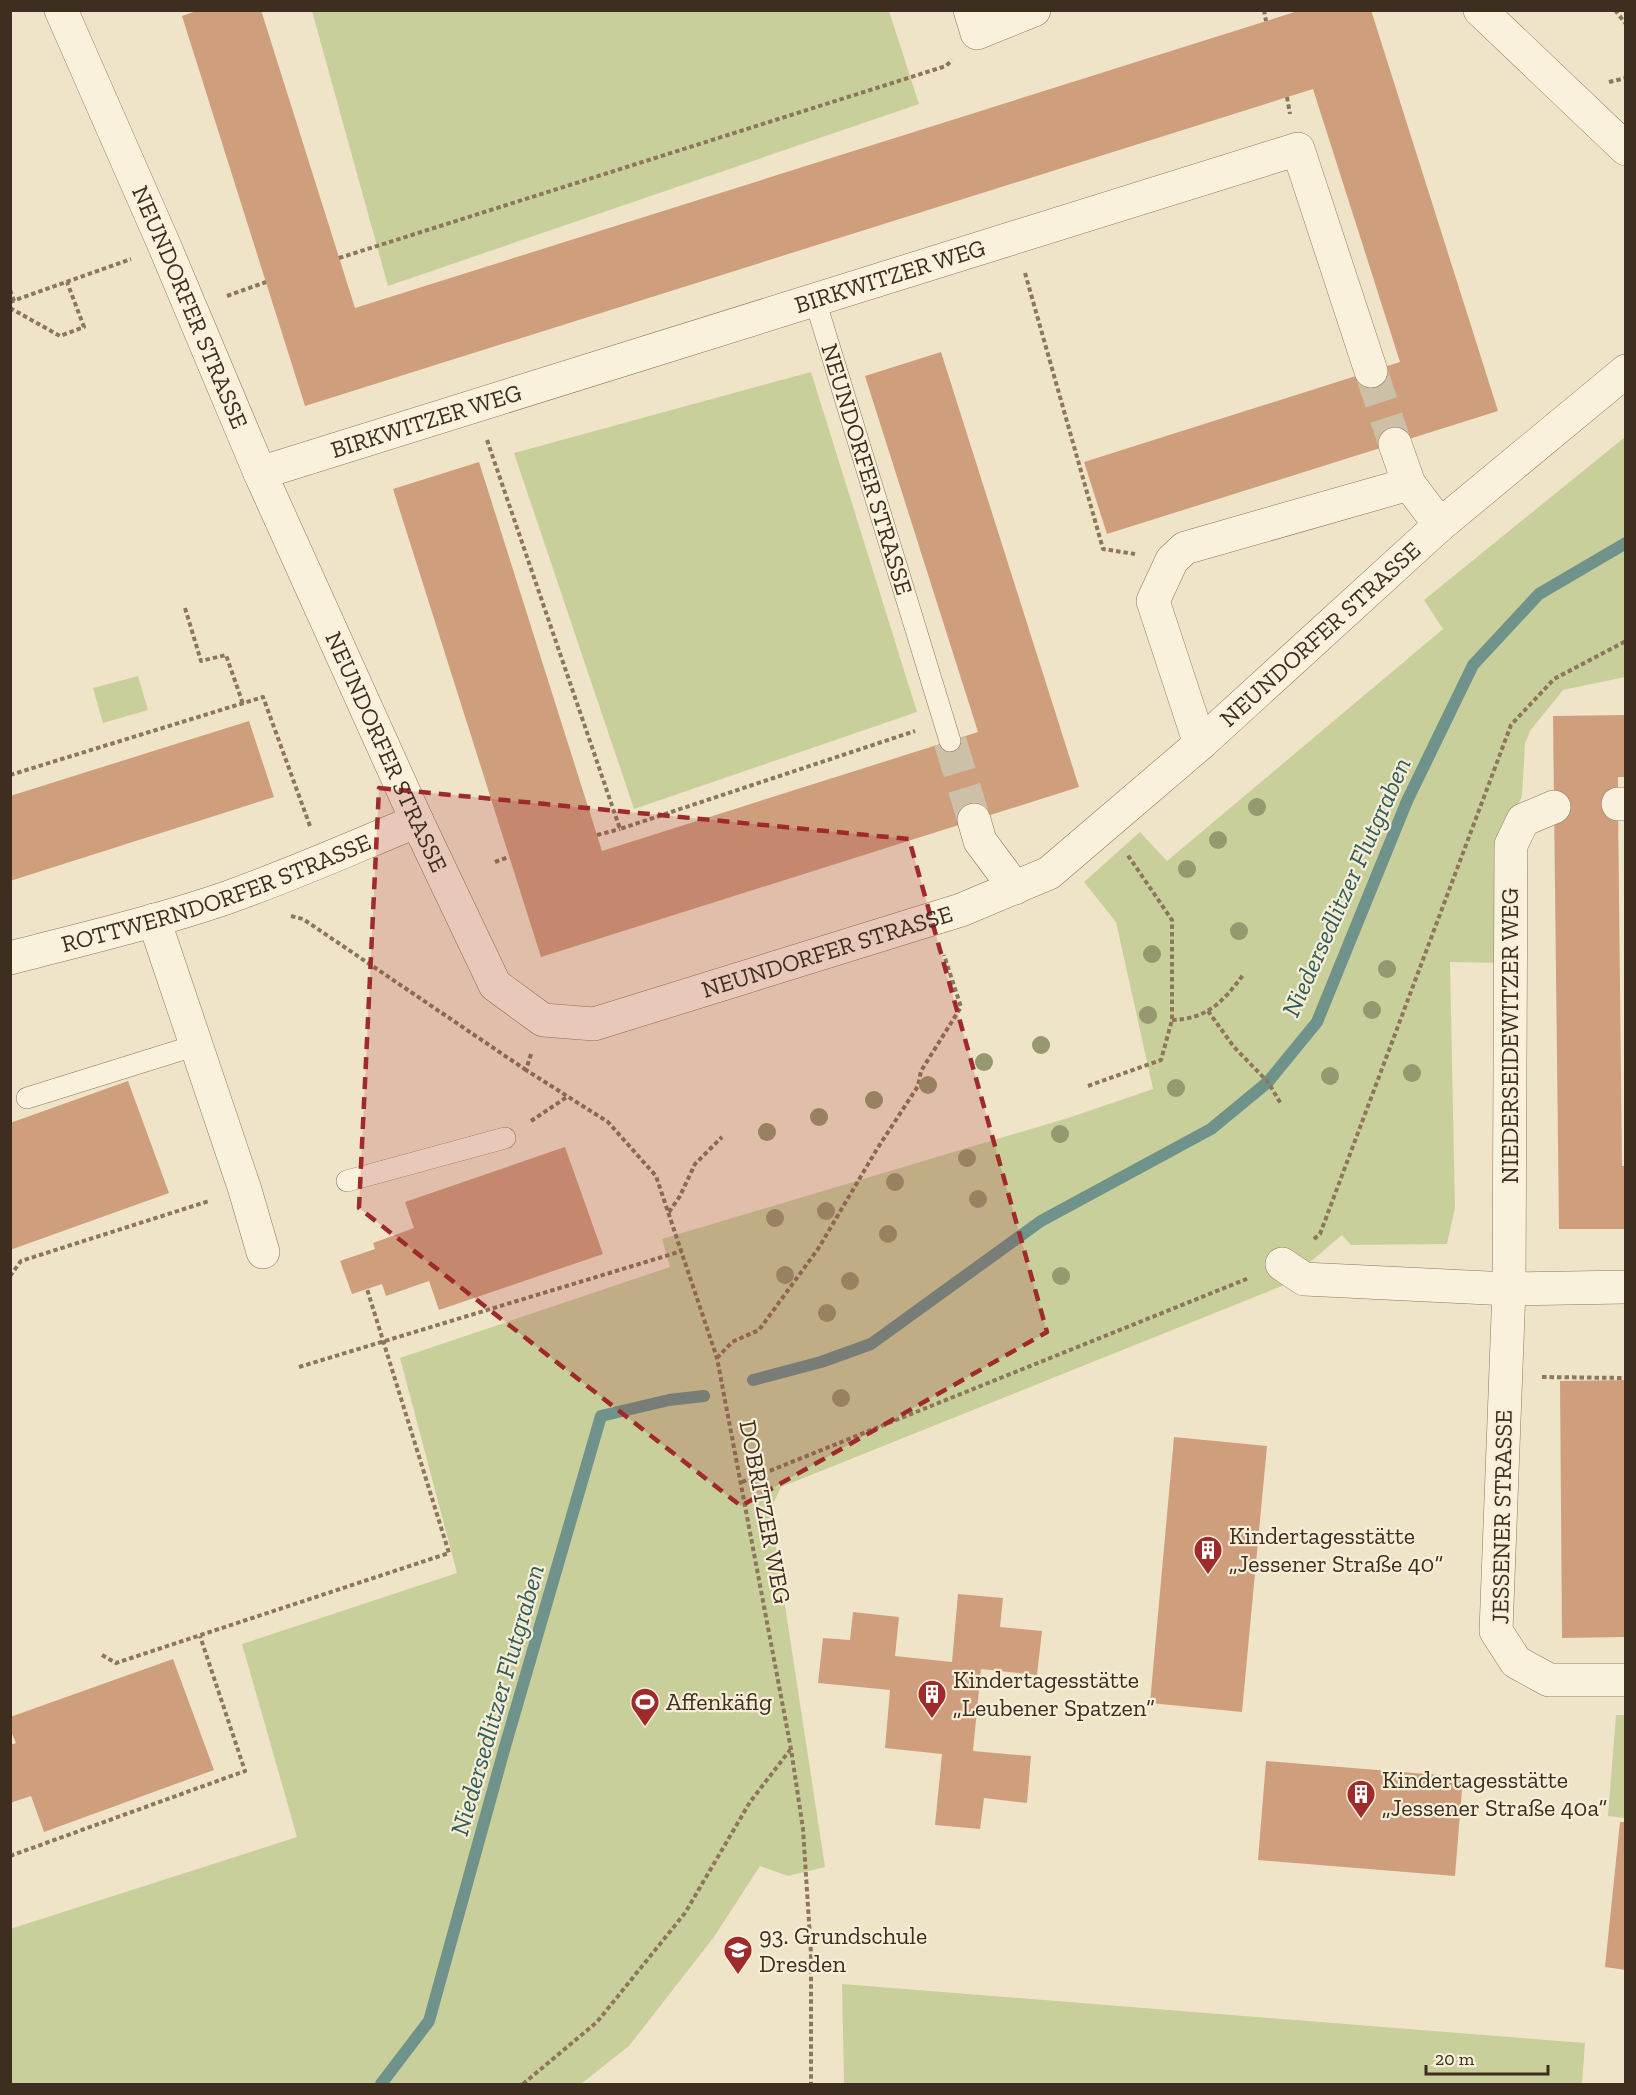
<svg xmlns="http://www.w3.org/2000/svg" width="1636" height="2095" font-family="'Zilla Slab',serif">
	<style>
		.green { fill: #c9cf9b }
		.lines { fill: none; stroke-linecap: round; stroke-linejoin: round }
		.stream { stroke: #6f938a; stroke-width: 12 }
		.building { fill: #cf9f7d }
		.minor-tunnel { stroke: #ccc0a6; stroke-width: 33; stroke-dasharray: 33 16; stroke-linecap: butt }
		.service-casing { stroke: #8d765c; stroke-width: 22 }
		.minor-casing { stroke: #8d765c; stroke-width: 34 }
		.path { stroke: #8d765c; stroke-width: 4; stroke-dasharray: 4.5 3; stroke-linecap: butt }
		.service { stroke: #faf1dc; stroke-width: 21 }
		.minor { stroke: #faf1dc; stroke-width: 33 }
		.tree { fill: #96986f }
		.marked { fill: #9e2a2b; fill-opacity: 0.2; stroke: #9e2a2b; stroke-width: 4.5; stroke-dasharray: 12 8; stroke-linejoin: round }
		.labels { text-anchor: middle; stroke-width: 4.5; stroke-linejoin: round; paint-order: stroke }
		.street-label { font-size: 24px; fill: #3d2e20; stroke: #f7eed8 }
		.poi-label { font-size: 24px; fill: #3d2e20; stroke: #f7eed8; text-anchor: start }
		.water-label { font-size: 26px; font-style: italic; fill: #2f5d5a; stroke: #f7eed8 }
	</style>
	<rect width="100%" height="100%" fill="#f0e4c8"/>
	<!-- green -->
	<path class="green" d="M312 11H889L919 104 388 286Z
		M811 372 917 712 634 809 514 453Z
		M1625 437V677L1563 690 1530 731 1525 744 1522 796 1504 839V963L1450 962 1455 1208 1447 1244 1351 1245 1342 1235 1282 1286 781 1487 773 1504V1527L825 1867 788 1876 760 1866 714 1937 629 2046 581 2084H11L10 1929 297 1837 242 1644 457 1573 400 1358 670 1267 662 1239 1071 1117 1153 1089 1116 922 1084 882 1140 832 1167 861 1443 629 1424 600Z
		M138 676 148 710 103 723 93 688Z
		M1616 1715H1625V1818L1608 1816Z
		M842 1984 1585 2043 1582 2084H844Z"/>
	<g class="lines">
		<!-- stream -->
		<path class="stream" d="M753 1380 821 1362 871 1344 1041 1221 1211 1129 1268 1082 1317 1022 1407 801 1473 665 1539 594 1626 543
			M381 2084 429 2021 504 1750 601 1416 669 1400 704 1396"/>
	</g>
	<!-- building -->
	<path class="building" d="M199 10H261L355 308 1301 10H1371L1498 411 1107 534 1084 462 1400 362 1313 89 305 406 182 16Z
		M941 352 1079 787 541 957 393 489 479 462 602 851 978 732 865 376Z
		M1626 715V777H1618V804L1622 1166H1626V1229H1559L1553 716Z
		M249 721 274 797 10 881V796Z
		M128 1081 169 1193 10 1250V1123Z
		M565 1147 603 1254 439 1310 429 1281 386 1296 382 1284 352 1294 340 1261 375 1249 373 1243 414 1228 405 1202Z
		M1626 1380V1637L1562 1638 1560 1381Z
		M1174 1437 1267 1446 1242 1712 1150 1703Z
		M958 1594 1003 1598 1000 1627 1042 1631 1037 1675 981 1669 973 1751 1031 1756 1027 1803 984 1798 980 1829 935 1825 942 1754 885 1748 890 1690 818 1683 823 1638 850 1640 853 1612 899 1617 895 1656 952 1662Z
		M173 1659 214 1770 44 1832 31 1796 10 1803V1745L16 1743 10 1729V1717Z
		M1266 1761 1463 1777 1455 1876 1258 1860Z
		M1620 1822H1626V1970L1605 1967Z"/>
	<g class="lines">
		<!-- minor-tunnel -->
		<path class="minor-tunnel" d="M1371 371 1395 444
			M950 741 974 820"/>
		<!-- service casing -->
		<g class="service-casing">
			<g id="service">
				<path id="s1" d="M815 300 950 741"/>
				<path d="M27 1098 197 1045"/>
				<path d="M347 1181 505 1138"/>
			</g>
		</g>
		<!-- minor casing -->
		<g class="minor-casing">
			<g id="minor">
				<path id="s2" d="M61 10 165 247 260 473 417 821 495 985 543 1020 594 1024 961 910 1049 873 1200 744 1440 525 1626 371"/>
				<path d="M970 10 977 33 1034 10"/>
				<path d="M1480 10 1626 149"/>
				<path d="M1395 444 1409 484 1440 525"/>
				<path id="s3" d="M260 473 1298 149 1371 371"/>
				<path d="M1200 744 1153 601 1172 560 1185 548 1409 484"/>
				<path d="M1618 804H1626"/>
				<path d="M1554 807 1523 820 1511 845 1509 1289 1496 1631 1516 1662 1549 1680H1626"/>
				<path d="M974 820 980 841 1015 888"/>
				<path d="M154 920 245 1190 263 1252"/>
				<path id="s4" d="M10 958C83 939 156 922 226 898 291 875 354 847 417 821"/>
				<path d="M1282 1264 1304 1279 1509 1289 1626 1287"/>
			</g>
		</g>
		<!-- path -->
		<path class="path" d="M1264 10 1266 21
			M1615 10 1626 24
			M1609 82 1626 78
			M1287 97 1290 114
			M339 258 946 66 952 60
			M1025 273 1103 549 1135 554
			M10 290 14 301
			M227 296 266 282
			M10 302 131 259
			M10 308 60 336 84 327 67 282
			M487 440 620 829 915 731
			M185 608 201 661 226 655 243 704
			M10 775 263 697 310 826
			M597 835 620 829
			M495 862 509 857
			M291 916 303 919 526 1070
			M1208 1011 1234 1047 1268 1082 1281 1104
			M1172 1020C1207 1019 1223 1002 1243 975
			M531 1054 526 1070 608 1122 656 1176 717 1358 791 1749 803 1829 811 1953V2084
			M1088 1086 1161 1060 1172 1020V920L1127 854
			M531 1121 567 1097
			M669 1212 680 1196 695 1164 722 1137
			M1314 1239 1320 1234 1511 725 1554 679 1626 641
			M10 1276 21 1261 209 1201
			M717 1358 732 1342 759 1330 818 1249 877 1149 918 1086 921 1071 961 1007 944 955
			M299 1367 682 1251
			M1542 1377 1626 1378
			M742 1482 1249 1278
			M102 1655 116 1663 449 1553 367 1289
			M10 1856 245 1771 200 1636
			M523 2084 597 2022 685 1913 750 1802 790 1750"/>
		<!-- service -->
		<use href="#service" class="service"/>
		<!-- minor -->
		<use href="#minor" class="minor"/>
	</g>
	<!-- trees -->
	<g class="tree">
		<circle cx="1257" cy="807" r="9"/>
		<circle cx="1218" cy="840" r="9"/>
		<circle cx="1187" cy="869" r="9"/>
		<circle cx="1239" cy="931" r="9"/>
		<circle cx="1152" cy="954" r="9"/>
		<circle cx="1387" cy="969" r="9"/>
		<circle cx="1372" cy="1010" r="9"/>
		<circle cx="1148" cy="1015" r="9"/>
		<circle cx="1041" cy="1045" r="9"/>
		<circle cx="984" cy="1062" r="9"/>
		<circle cx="1412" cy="1073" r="9"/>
		<circle cx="1330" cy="1076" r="9"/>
		<circle cx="928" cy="1085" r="9"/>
		<circle cx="1176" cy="1088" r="9"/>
		<circle cx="874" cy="1100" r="9"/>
		<circle cx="819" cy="1117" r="9"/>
		<circle cx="767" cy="1132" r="9"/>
		<circle cx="1060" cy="1134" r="9"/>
		<circle cx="967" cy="1158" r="9"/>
		<circle cx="895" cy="1182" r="9"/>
		<circle cx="978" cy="1199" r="9"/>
		<circle cx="826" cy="1211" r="9"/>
		<circle cx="775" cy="1218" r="9"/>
		<circle cx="888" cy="1234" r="9"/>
		<circle cx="785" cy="1275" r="9"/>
		<circle cx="1061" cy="1276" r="9"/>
		<circle cx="850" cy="1281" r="9"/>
		<circle cx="827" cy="1313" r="9"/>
		<circle cx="841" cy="1398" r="9"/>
	</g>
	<!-- marked area -->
	<path class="marked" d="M379 788 909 839 1047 1332 741 1506 359 1208Z"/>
	<!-- icons -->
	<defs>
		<g id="building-pin" transform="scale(1.5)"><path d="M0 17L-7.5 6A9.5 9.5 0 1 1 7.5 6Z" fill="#9e2a2b" stroke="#f7eed8"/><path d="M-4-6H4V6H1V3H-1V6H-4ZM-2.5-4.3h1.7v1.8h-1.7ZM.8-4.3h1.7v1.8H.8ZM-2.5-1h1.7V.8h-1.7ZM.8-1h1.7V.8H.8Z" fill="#fff"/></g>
		<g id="stadium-pin" transform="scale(1.5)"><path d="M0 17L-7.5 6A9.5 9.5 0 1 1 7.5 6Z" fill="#9e2a2b" stroke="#f7eed8"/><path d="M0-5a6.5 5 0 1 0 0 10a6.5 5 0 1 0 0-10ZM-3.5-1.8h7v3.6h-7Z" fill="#fff"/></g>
		<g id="school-pin" transform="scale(1.5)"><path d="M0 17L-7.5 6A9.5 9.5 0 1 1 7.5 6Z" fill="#9e2a2b" stroke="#f7eed8"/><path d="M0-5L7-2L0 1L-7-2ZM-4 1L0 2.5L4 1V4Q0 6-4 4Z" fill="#fff"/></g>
	</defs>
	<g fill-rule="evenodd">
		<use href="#building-pin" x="1208" y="1550"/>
		<use href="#building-pin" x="932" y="1694"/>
		<use href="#stadium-pin" x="645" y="1702"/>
		<use href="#building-pin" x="1361" y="1794"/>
		<use href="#school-pin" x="738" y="1950"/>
	</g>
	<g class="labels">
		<!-- street labels -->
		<g class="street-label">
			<text dy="8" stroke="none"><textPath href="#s3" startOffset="660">BIRKWITZER WEG</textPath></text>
			<text dy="8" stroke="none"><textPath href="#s2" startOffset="324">NEUNDORFER STRASSE</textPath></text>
			<text dy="8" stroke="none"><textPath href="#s3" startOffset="174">BIRKWITZER WEG</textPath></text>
			<text dy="8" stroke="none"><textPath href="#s1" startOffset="177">NEUNDORFER STRASSE</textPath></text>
			<text dy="8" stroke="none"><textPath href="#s2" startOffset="2019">NEUNDORFER STRASSE</textPath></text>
			<text dy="8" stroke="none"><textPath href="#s2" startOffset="810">NEUNDORFER STRASSE</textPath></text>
			<text dy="8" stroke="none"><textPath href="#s4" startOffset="216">ROTTWERNDORFER STRASSE</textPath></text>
			<text dy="8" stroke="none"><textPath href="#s2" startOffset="1422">NEUNDORFER STRASSE</textPath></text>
			<text transform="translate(1510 1036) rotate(-90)" y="8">NIEDERSEIDEWITZER WEG</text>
			<text transform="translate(765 1512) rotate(79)" y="8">DOBRITZER WEG</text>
			<text transform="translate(1502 1517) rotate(-89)" y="8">JESSENER STRASSE</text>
		</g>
		<!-- poi labels -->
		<g class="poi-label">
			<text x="1229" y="1544">Kindertagesstätte<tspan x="1229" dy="28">„Jessener Straße 40“</tspan></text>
			<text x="953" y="1688">Kindertagesstätte<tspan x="953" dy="28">„Leubener Spatzen“</tspan></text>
			<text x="666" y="1710">Affenkäfig</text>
			<text x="1382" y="1788">Kindertagesstätte<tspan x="1382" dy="28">„Jessener Straße 40a“</tspan></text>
			<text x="759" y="1944">93. Grundschule<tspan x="759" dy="28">Dresden</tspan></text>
		</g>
		<!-- water labels -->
		<g class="water-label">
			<text transform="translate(1346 887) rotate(-66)" y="9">Niedersedlitzer Flutgraben</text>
			<text transform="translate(497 1700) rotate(-74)" y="9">Niedersedlitzer Flutgraben</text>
		</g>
	</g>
	<!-- border -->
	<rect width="1636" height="2095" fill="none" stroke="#3d2e20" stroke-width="24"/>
	<!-- scale -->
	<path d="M1426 2065v9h122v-9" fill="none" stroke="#3d2e20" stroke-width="3"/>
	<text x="1435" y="2065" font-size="18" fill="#3d2e20" stroke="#f7eed8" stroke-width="4.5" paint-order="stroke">20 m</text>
</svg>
